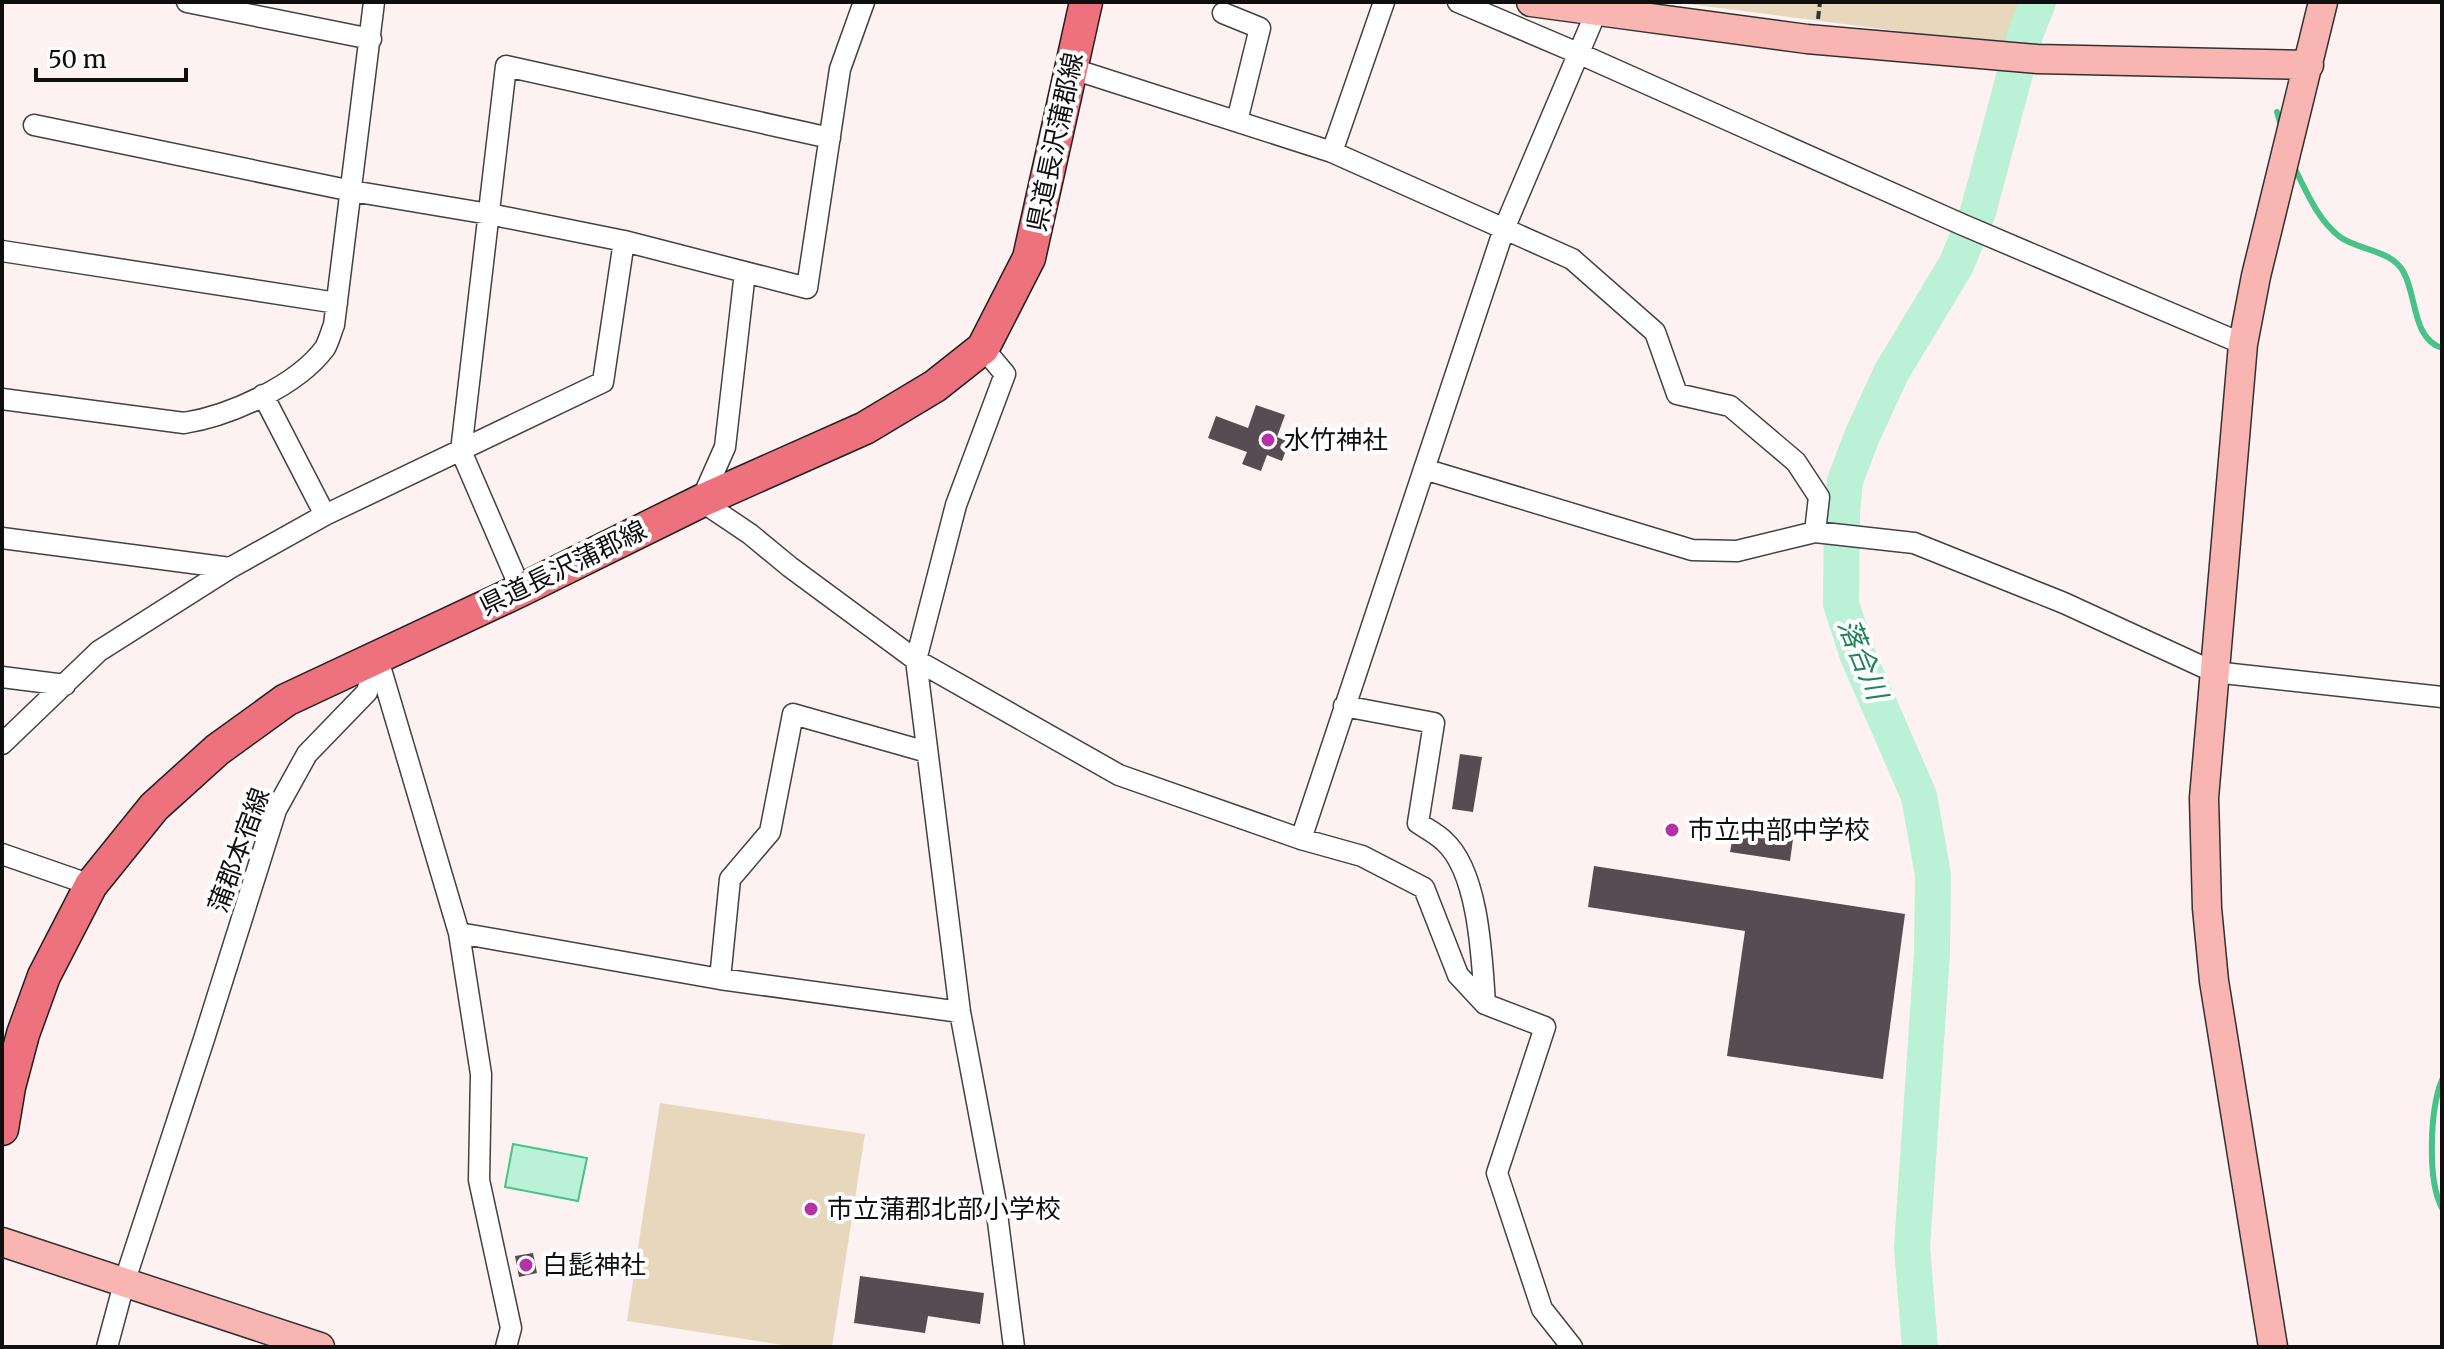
<svg xmlns="http://www.w3.org/2000/svg" width="2444" height="1349" font-family="Merriweather,'Noto Sans JP',serif">
	<style>
		.green { fill: #e6d7bd }
		.water { fill: #baf1d7; stroke: #47c28b; stroke-width: 2 }
		.lines { fill: none; stroke-linecap: round; stroke-linejoin: round }
		.stream { stroke: #47c28b; stroke-width: 6 }
		.river { stroke: #baf1d7; stroke-width: 36 }
		.building { fill: #564c51 }
		.street-casing { stroke: #424242; stroke-width: 23 }
		.secondary-casing { stroke: #313131; stroke-width: 31 }
		.primary-casing { stroke: #202020; stroke-width: 35 }
		.path { stroke: #313131; stroke-width: 4; stroke-dasharray: 8 4; stroke-linecap: butt }
		.street { stroke: #fff; stroke-width: 20 }
		.secondary { stroke: #f8b5b2; stroke-width: 28 }
		.primary { stroke: #ed727d; stroke-width: 32 }
		.poi-dot { fill: #b431a6; stroke: #fff; stroke-width: 3 }
		.labels { text-anchor: middle; stroke-width: 8; stroke-linejoin: round; paint-order: stroke }
		.street-label { font-size: 26px; fill: #0f0f0f; stroke: #fff }
		.poi-label { font-size: 26px; fill: #0f0f0f; stroke: #fff; text-anchor: start }
		.water-label { font-size: 28px; font-style: italic; fill: #1f835a; stroke: #fff }
	</style>
	<rect width="100%" height="100%" fill="#fef1f2"/>
	<!-- green -->
	<path class="green" d="M1673 2H2037L2013 46Z
		M660 1103 865 1134 832 1347H796L627 1321Z"/>
	<!-- water -->
	<path class="water" d="M513 1144 587 1158 578 1201 505 1187Z"/>
	<g class="lines">
		<!-- stream -->
		<path class="stream" d="M2277 112 2281 126
			M2295 169C2307 193 2318 220 2340 237 2360 251 2393 250 2404 273 2417 297 2412 338 2442 348
			M2442 1080C2430 1109 2427 1180 2442 1208"/>
		<!-- river -->
		<path class="river" d="M1920 1347 1912 1247 1932 953 1933 875 1919 796 1858 656 1841 604 1842 512 1845 481 1862 436 1891 373 1956 265 1978 212 2026 32 2038 2"/>
	</g>
	<!-- building -->
	<path class="building" d="M1256 405 1285 415 1277 437 1289 442 1282 461 1267 455 1261 471 1242 464 1247 452 1208 438 1216 416 1248 428Z
		M1460 754 1482 757 1473 812 1452 809Z
		M1734 830 1793 839 1790 861 1730 852Z
		M1594 866 1905 914 1883 1079 1727 1056 1745 931 1588 907Z
		M533 1253 537 1273 519 1277 515 1256Z
		M860 1276 984 1293 980 1324 928 1316 925 1333 854 1323Z"/>
	<g class="lines">
		<!-- street casing -->
		<g class="street-casing">
			<path id="street" d="M187 2 371 39
				M1458 2 1580 54 1961 224 2243 344
				M1223 13 1260 28 1237 121
				M1070 68 1332 152 1572 259 1655 332 1677 394 1730 406 1796 462 1819 497 1815 532
				M34 125 352 191 489 214 624 241 807 288 840 69 864 2
				M1332 152 1384 2
				M2 251 337 303
				M745 272 725 447 701 501 750 534 790 567 916 660 1119 775 1301 839 1362 856 1424 888 1458 975 1485 1004 1545 1027 1497 1173 1542 1309 1572 1347
				M983 348 1005 374 956 505 916 660 960 1012 995 1198 1014 1347
				M263 395 325 515
				M2 399 184 423C229 416 297 386 325 348 329 341 331 332 334 325L374 2
				M1424 469 1692 550 1737 551 1815 532 1914 543 2064 603 2214 672 2442 697
				M2 538 230 568 99 651 2 744
				M230 568 325 515 603 382 624 241
				M521 590 461 451 506 66 830 138
				M377 656 459 933 481 1074 479 1180 511 1328 506 1347
				M2 677 65 685
				M1344 706 1434 723 1418 823C1427 829 1437 834 1444 841 1479 872 1482 959 1485 1004
				M1301 839 1504 229 1597 10
				M2 854 91 885
				M459 933 720 979 960 1012
				M720 979 730 879 770 832 793 714 927 752
				M107 1347 125 1280 204 1039 276 810 307 754 367 692 377 656"/>
		</g>
		<!-- secondary casing -->
		<g class="secondary-casing">
			<path id="secondary" d="M1531 2 1807 39 2037 59 2309 65
				M2 1242 320 1347
				M2273 1347 2214 981 2207 908 2204 798 2243 344 2256 276 2323 2"/>
		</g>
		<!-- primary casing -->
		<g class="primary-casing">
			<path id="primary" d="M2 1129 9 1087 23 1034 44 976 91 885 154 807 217 750 286 700 521 590 701 501 865 428 935 386 983 348 1029 258 1086 2"/>
		</g>
		<!-- path -->
		<path class="path" d="M1818 19 1820 2"/>
		<!-- street -->
		<use href="#street" class="street"/>
		<!-- secondary -->
		<use href="#secondary" class="secondary"/>
		<!-- primary -->
		<use href="#primary" class="primary"/>
	</g>
	<!-- markers -->
	<g class="poi-dot">
		<circle cx="1268" cy="440" r="8"/>
		<circle cx="1672" cy="830" r="8"/>
		<circle cx="811" cy="1209" r="8"/>
		<circle cx="526" cy="1265" r="8"/>
	</g>
	<g class="labels">
		<!-- street labels -->
		<g class="street-label">
			<text transform="translate(1055 142) rotate(-78)" y="9">県道長沢蒲郡線</text>
			<text transform="translate(563 568) rotate(-26)" y="9">県道長沢蒲郡線</text>
			<text transform="translate(239 850) rotate(-70)" y="9">蒲郡本宿線</text>
		</g>
		<!-- poi labels -->
		<g class="poi-label">
			<text x="1284" y="449">水竹神社</text>
			<text x="1688" y="839">市立中部中学校</text>
			<text x="827" y="1218">市立蒲郡北部小学校</text>
			<text x="542" y="1274">白髭神社</text>
		</g>
		<!-- water labels -->
		<g class="water-label">
			<text transform="translate(1863 659) rotate(68)" y="10">落合川</text>
		</g>
	</g>
	<!-- border -->
	<rect width="2444" height="1349" fill="none" stroke="#0f0f0f" stroke-width="8"/>
	<!-- scale -->
	<path d="M36 68v12h150v-12" fill="none" stroke="#0f0f0f" stroke-width="4"/>
	<text x="48" y="68" font-size="24" fill="#0f0f0f" stroke="#ffffff" stroke-width="6" paint-order="stroke">50 m</text>
</svg>
